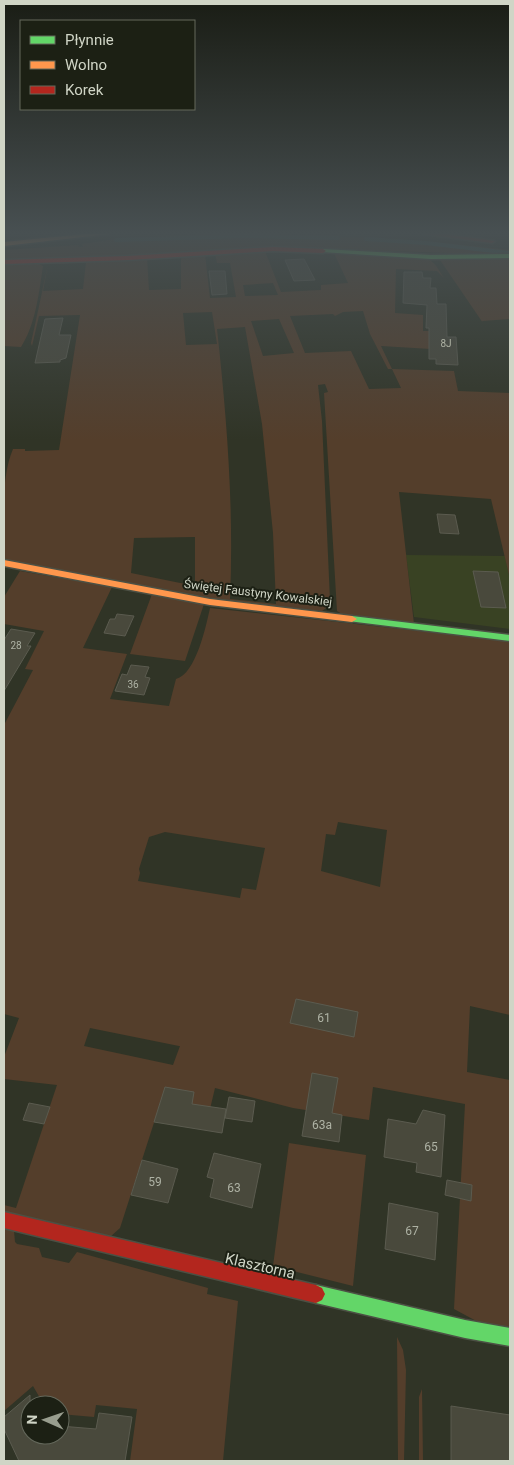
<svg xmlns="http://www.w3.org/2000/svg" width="514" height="1465" font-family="Roboto,sans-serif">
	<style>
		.built { fill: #394223 }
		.green { fill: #543e2b; fill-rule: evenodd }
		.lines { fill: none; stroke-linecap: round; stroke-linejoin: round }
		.stream { stroke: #36615c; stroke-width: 4 }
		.building { fill: #49493c; stroke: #5b5b4f }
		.fast-casing { stroke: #4c5044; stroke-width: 3 }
		.slow-casing { stroke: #4c5044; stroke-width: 3 }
		.jam-casing { stroke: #4c5044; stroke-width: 3 }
		.fast { fill: #63d668; fill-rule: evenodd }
		.slow { fill: #ff974d; fill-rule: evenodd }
		.jam { fill: #b3261e; fill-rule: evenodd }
		.labels { text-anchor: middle; stroke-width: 4; stroke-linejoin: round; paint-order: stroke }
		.number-label { font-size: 10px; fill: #aeb2a4 }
		.street-label { font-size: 12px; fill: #d0d5c6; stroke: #1c2014 }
		.near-number-label { font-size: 12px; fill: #aeb2a4 }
		.near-street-label { font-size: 15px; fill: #d0d5c6; stroke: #1c2014 }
	</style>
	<rect width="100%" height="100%" fill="#303426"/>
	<!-- built -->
	<path class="built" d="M406 555 505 556 510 579V629L414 617Z"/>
	<!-- green -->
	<path class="green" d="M215 234C314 234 412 238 510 250V255L332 249 4 261V250L79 245 78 247H83L82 244 115 239Z
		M244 251H265L281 292 321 290V285L348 283 333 251C351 252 418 252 430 260 436 264 440 272 444 278L437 271 396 269 395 313 423 315V331H430L431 349 381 346 392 369 454 371 458 391 510 393V579L491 499 399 492 414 624 345 616 337 611 324 393 328 392 325 384 318 385 322 421 330 600 329 606 322 611 195 598 4 560C4 527 0 479 13 449H25V451L59 450 80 315 39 316 32 346 31 343C37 316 42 292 48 264L43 291 83 289 86 262 59 264V262L147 257 149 290 181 289V255L205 254 210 298 236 297 230 263H217L215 253ZM273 283 278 295 245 296 243 285ZM363 311 370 334 388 369H392L401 388 369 389 351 351 305 353 290 316 333 314 335 316 343 312ZM212 312 217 344 186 345 183 313ZM279 319 294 353 263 356 251 321ZM245 327 262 424 273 533 276 604 230 599C234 509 227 419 217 329ZM195 537V586L131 573 134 538Z
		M496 257 510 258V319L482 321 483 323 440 260Z
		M4 263H37L43 266C39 292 36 324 21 347L4 346Z
		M20 571 112 587 83 648 127 654 110 699 169 706 176 679C196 674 206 626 210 608L510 641V1015L470 1006 467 1072 510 1080V1327L480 1323 454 1309 465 1104 373 1087 369 1120 293 1108 215 1088 210 1109 161 1101 120 1228 110 1237 4 1212V1205L16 1208 57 1085 4 1079V1057L19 1018 4 1014V725L33 670 25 669 44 631 4 624V597ZM338 822 387 830 380 887 321 871 326 834 335 835ZM165 832 265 848 256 890 242 888 240 898 138 881 140 873 139 869 149 837ZM90 1028 179 1046H180L173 1065 84 1046Z
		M152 594 204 604 185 661 130 654Z
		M289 1143 366 1155 353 1286 273 1266Z
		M4 1229 14 1231 15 1242 17 1244 39 1248 42 1257 69 1263 77 1252 208 1288 207 1294 238 1301 223 1461H130L137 1409 96 1405 94 1417 60 1414V1405H44L33 1386 4 1411Z
		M397 1337 403 1350 406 1370 404 1461H398Z
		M422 1389 423 1461H419V1397Z"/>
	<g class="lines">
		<!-- stream -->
		<path class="stream" d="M366 239 426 243 510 253
			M116 240 245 236 338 238"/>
	</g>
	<!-- building -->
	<path class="building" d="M304 259 315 280 294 281 285 260Z
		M209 271H225L227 294 212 295Z
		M404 272H422L423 278H431L430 288H436L437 304H446L447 337H456L458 365 436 364V359H429V328H426L427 305 403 303Z
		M63 318 59 335H71L66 358 60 360V362L35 363 45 319Z
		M437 514 455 515 459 534 440 533Z
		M473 571 498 572 506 608 481 607Z
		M117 614 134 616 125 636 104 633 110 619H115Z
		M11 629 35 633 27 646H31L4 691V640Z
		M131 665 149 667 145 677 150 678 144 695 115 691 122 674 127 675Z
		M296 999 358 1012 354 1037 290 1023Z
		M312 1073 338 1078 332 1113 342 1115 339 1142 302 1136Z
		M165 1087 194 1092 192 1104 226 1109 222 1133 154 1122Z
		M229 1097 255 1101 252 1122 225 1118Z
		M29 1103 50 1107 44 1124 23 1120Z
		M423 1110 445 1115 441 1177 416 1172 417 1163 384 1157 388 1119 416 1124Z
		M214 1153 261 1164 252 1208 210 1197 214 1179 207 1177Z
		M142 1160 178 1169 168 1203 131 1195Z
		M447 1180 472 1185 471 1201 445 1195Z
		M389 1203 438 1213 435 1260 385 1249Z
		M30 1395V1435H60V1426L96 1429 99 1413 132 1417 125 1461H19L4 1429V1417Z
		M451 1406 510 1415V1461H451Z"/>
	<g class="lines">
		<!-- fast casing -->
		<g class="fast-casing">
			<path id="fast" d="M323 249 431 255 510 254V258L431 259 321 252 320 251Z
				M352 616 510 635V641L348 621 347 619 348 617Z
				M316 1285 465 1320 510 1328V1346L465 1338 316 1303 310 1300 307 1294 310 1288Z"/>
		</g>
		<!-- slow casing -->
		<g class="slow-casing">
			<path id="slow" d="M84 234H109L4 246V242Z
				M4 560 210 599 352 616 357 619 352 622 210 605 4 566Z"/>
		</g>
		<!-- jam casing -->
		<g class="jam-casing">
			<path id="jam" d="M423 234H446L495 241 492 243Z
				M273 247 323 249 326 251 323 253 273 251 128 260 4 264V260L128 256Z
				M4 1212 316 1285 322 1288 325 1294 322 1300 316 1303 4 1228Z"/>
		</g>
		<!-- fast -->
		<use href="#fast" class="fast"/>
		<!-- slow -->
		<use href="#slow" class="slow"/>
		<!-- jam -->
		<use href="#jam" class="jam"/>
	</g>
	<!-- sky -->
	<linearGradient id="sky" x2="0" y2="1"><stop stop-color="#1a1d15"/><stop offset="0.53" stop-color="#485052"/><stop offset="1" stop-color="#485052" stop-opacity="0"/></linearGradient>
	<rect width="514" height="440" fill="url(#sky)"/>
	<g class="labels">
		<!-- number labels -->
		<g class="number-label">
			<text x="446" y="347">8J</text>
			<text x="16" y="649">28</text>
			<text x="133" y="688">36</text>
		</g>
		<!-- street labels -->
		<g class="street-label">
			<text transform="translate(258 593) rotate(7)" y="4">Świętej Faustyny Kowalskiej</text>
		</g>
		<!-- near-number labels -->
		<g class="near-number-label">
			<text x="324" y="1022">61</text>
			<text x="322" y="1129">63a</text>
			<text x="431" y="1151">65</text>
			<text x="155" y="1186">59</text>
			<text x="234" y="1192">63</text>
			<text x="412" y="1235">67</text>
		</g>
		<!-- near-street labels -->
		<g class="near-street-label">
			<text transform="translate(260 1266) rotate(13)" y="5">Klasztorna</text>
		</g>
	</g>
	<!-- border -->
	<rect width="514" height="1465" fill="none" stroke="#d0d5c6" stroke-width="10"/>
	<!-- legend -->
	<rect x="20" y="20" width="175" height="90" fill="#1c2014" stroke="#64685b"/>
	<rect x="30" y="36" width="25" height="8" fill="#63d668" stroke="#64685b"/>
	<text x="65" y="45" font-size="15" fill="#d0d5c6">Płynnie</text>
	<rect x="30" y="61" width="25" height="8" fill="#ff974d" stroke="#64685b"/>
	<text x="65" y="70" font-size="15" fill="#d0d5c6">Wolno</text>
	<rect x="30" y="86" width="25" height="8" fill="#b3261e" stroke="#64685b"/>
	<text x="65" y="95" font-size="15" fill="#d0d5c6">Korek</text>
	<!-- north arrow -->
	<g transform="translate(45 1420) rotate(272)"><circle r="24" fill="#1c2014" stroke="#64685b"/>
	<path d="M0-4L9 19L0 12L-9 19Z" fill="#989d8e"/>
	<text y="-8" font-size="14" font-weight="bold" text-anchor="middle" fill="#d0d5c6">N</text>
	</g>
</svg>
